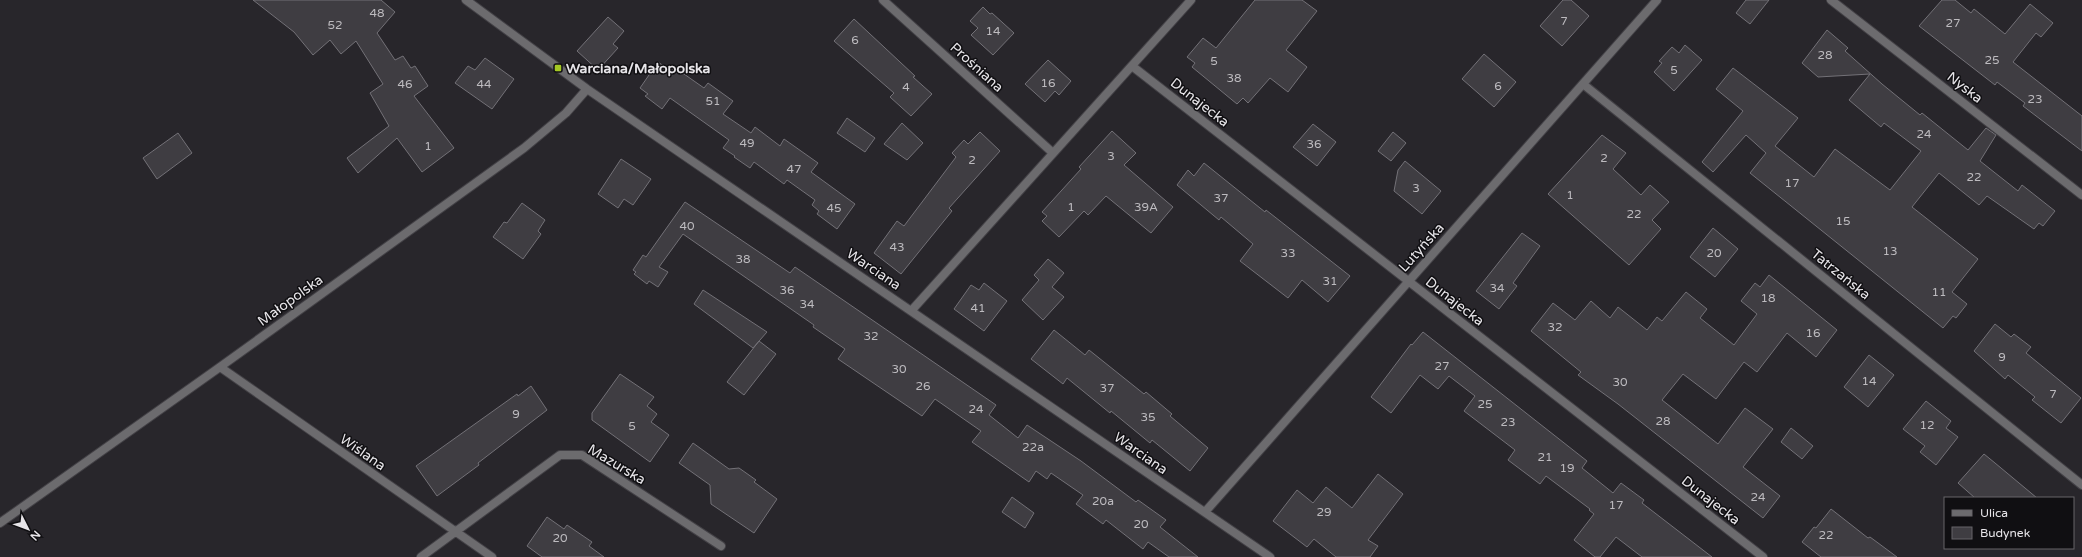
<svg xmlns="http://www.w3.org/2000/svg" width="2082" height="557" font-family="'Varela Round',sans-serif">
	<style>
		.building { fill: #3f3d42; stroke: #737177 }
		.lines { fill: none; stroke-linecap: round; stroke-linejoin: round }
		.minor-casing { stroke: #434146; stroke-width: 10 }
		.minor { stroke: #6c6b6e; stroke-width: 8 }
		.poi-dot { fill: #a4c824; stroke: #100f12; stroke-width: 1.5 }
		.labels { text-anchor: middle; stroke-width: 3; stroke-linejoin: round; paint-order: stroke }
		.number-label { font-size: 12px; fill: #bdbbbf }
		.street-label { font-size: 14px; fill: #e7e5e9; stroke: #100f12 }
		.poi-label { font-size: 14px; font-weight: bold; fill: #e7e5e9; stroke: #100f12; text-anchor: start }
	</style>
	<rect width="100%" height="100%" fill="#28262b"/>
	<!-- building -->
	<path class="building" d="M253 0H381L395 12 377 33 395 60 403 56 411 68 415 66 428 86 414 96 454 148 422 172 397 138 358 173 347 158 389 126 370 93 383 84 356 41 341 54 330 40 313 55 294 32Z
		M1255 0H1302L1317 11 1286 50 1307 67 1288 92 1270 78 1248 103 1243 98 1237 104 1192 67 1195 63 1187 57 1203 38 1216 48Z
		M1563 0H1571L1589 16 1562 46 1540 26Z
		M1746 0H1769L1750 24 1736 13Z
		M1942 0H1955L1971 13 1974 9 2005 34 2030 4 2053 23 2041 37 2036 33 2013 62 2082 116V151L2023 106 2025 103 1997 82 1995 85 1919 26Z
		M983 7 990 14 992 13 1014 33 993 55 971 35 978 28 970 21Z
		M608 17 624 31 613 44 618 48 598 70 577 51Z
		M854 19 915 76 913 77 932 94 911 116 890 97 894 93 834 41Z
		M1827 30 1848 48 1845 51 1882 84 1920 115 1922 113 1968 150 1986 128 1996 135 1980 161 2018 191 2022 185 2055 211 2043 226 2039 223 2034 229 1987 196 1979 205 1939 173 1912 207 1978 259 1952 292 1967 304 1956 318 1953 316 1943 328 1750 173 1766 153 1746 135 1713 172 1702 162 1743 111 1716 89 1733 68 1798 118 1775 146 1814 177 1835 149 1890 190 1921 151 1884 123 1881 127 1849 100 1870 74 1818 77 1802 63Z
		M1685 45 1702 60 1674 91 1654 72 1662 63 1659 61 1672 47 1679 53Z
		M1484 54 1516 82 1494 107 1462 79Z
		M485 58 514 79 492 109 455 83 468 66 475 70Z
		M1048 60 1071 81 1059 95 1055 91 1045 102 1025 84Z
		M658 62 671 71 674 67 704 88 708 83 733 101 723 114 751 133 755 127 780 146 784 139 818 163 811 172 855 204 837 229 817 214 819 211 812 205 815 200 787 180 784 184 754 162 750 168 734 157 735 156 723 148 729 140 670 98 662 109 645 96 648 94 640 88Z
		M847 118 875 138 865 152 837 133Z
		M902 123 923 143 907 160 884 144Z
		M1313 124 1336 142 1317 166 1293 147Z
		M1112 131 1136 153 1124 165 1173 207 1151 233 1106 196 1088 215 1084 211 1059 237 1042 221 1047 216 1042 212 1081 169 1079 167Z
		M980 132 1000 151 949 208 952 211 901 274 874 253 897 221 904 226 956 157 952 153 964 140 968 144Z
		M1393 132 1406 143 1391 161 1378 151Z
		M178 133 192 153 157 179 143 158Z
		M1602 135 1626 153 1613 169 1641 195 1650 185 1669 202 1652 220 1661 229 1629 265 1548 194Z
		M621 159 651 179 633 205 624 199 618 208 598 194Z
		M1405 161 1441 191 1422 214 1394 191 1398 170Z
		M1204 163 1265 212 1266 210 1350 276 1328 302 1302 280 1288 298 1240 261 1253 244 1221 217 1219 220 1177 185 1188 170 1194 176Z
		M685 202 790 273 795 267 996 405 989 415 1018 438 1027 425 1081 461 1136 502 1138 500 1166 520 1160 527 1198 557H1169L1148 542 1143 549 1106 520 1103 524 1076 504 1083 495 1051 473 1047 479 1036 471 1029 482 972 442 981 431 935 399 922 416 838 359 845 349 813 327 814 325 683 234 659 267 668 272 658 287 649 281 647 284 634 274 636 272 633 270 643 255 646 257Z
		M522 203 545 220 538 231 541 234 523 259 493 237 504 222 507 223Z
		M1713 228 1738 249 1715 277 1690 257Z
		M1522 233 1540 246 1513 283 1517 286 1499 309 1476 291Z
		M1048 259 1064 273 1052 287 1064 297 1043 320 1022 300 1039 280 1034 275Z
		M1769 275 1837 330 1816 357 1787 333 1757 372 1744 362 1716 399 1683 374 1662 400 1718 444 1745 408 1773 429 1743 467 1780 496 1763 518 1618 404 1578 375 1581 372 1531 331 1553 303 1575 320 1591 301 1610 318 1618 307 1647 330 1657 317 1662 321 1686 292 1707 309 1700 318 1734 345 1757 314 1741 301 1755 283 1760 287Z
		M984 283 1007 301 984 331 954 309 971 285 979 290Z
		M703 290 767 332 753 348 694 304Z
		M1995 324 2011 337 2014 334 2031 347 2026 353 2081 398 2061 423 2032 400 2035 397 2008 375 2005 379 1974 351Z
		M1054 330 1085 355 1089 350 1144 394 1146 392 1172 414 1170 416 1208 448 1190 471 1152 440 1150 443 1111 411 1110 413 1067 378 1063 384 1031 359Z
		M1423 332 1587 461 1582 468 1613 493 1621 483 1644 500 1642 503 1712 557H1642L1616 537 1600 557H1595L1574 540 1594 514 1589 510 1590 509 1546 476 1540 484 1508 460 1515 450 1464 411 1475 396 1449 376 1438 389 1420 375 1391 413 1371 397 1411 344 1412 345Z
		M759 341 776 354 744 395 727 382Z
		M1869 355 1894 375 1868 407 1844 387Z
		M620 374 654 397 647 406 657 414 651 422 669 435 650 462 592 420V413Z
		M531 386 547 410 478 463 479 465 437 496 416 466 517 394 518 396Z
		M1926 401 1951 421 1946 428 1958 437 1936 465 1920 452 1925 446 1903 429Z
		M1791 428 1813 446 1802 459 1781 442Z
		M693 443 729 469 739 468 756 480 754 482 777 499 754 533 711 504 710 485 679 463Z
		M1984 454 1995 463 2037 498H1975L1958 483Z
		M1378 474 1403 494 1368 540 1378 546 1370 557H1336L1314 539 1307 547 1273 521 1297 490 1313 503 1326 487 1352 508Z
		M1012 497 1034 513 1025 528 1002 512Z
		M1831 509 1868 538 1870 537 1897 557H1821L1802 542 1814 527 1816 528Z
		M547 517 564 529 567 525 592 542 589 546 604 557H542L527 546Z"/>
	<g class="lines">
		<!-- minor casing -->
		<g class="minor-casing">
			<path id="minor" d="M466 0 587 89 1270 557
				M883 0 1053 153
				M1831 0 2082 195
				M1132 66 1763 557
				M1583 84 2082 485
				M912 310 1191 0
				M220 367 492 557
				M1205 512 1657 0
				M0 523 220 367 524 148 566 113 587 89
				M421 557 560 455H582L721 546"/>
		</g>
		<!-- minor -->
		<use href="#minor" class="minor"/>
	</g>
	<!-- markers -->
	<rect class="poi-dot" x="554" y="64" width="8" height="8" rx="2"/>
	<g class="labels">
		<!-- number labels -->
		<g class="number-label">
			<text x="377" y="17">48</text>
			<text x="1564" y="25">7</text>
			<text x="1953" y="27">27</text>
			<text x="335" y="29">52</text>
			<text x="993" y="35">14</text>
			<text x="855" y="44">6</text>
			<text x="1825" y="59">28</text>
			<text x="1992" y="64">25</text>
			<text x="1214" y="65">5</text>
			<text x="1674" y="74">5</text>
			<text x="1234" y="82">38</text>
			<text x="1048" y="87">16</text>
			<text x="405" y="88">46</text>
			<text x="484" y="88">44</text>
			<text x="1498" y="90">6</text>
			<text x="906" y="91">4</text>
			<text x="2035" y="103">23</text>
			<text x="713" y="105">51</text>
			<text x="1924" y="138">24</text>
			<text x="747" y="147">49</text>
			<text x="1314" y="148">36</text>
			<text x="428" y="150">1</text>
			<text x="1111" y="160">3</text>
			<text x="1604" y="162">2</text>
			<text x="972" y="164">2</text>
			<text x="794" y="173">47</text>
			<text x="1974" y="181">22</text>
			<text x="1792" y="187">17</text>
			<text x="1416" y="192">3</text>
			<text x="1570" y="199">1</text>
			<text x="1221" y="202">37</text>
			<text x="1071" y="211">1</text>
			<text x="1146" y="211">39A</text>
			<text x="834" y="212">45</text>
			<text x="1634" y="218">22</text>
			<text x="1843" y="225">15</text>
			<text x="687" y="230">40</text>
			<text x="897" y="251">43</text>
			<text x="1890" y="255">13</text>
			<text x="1288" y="257">33</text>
			<text x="1714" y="257">20</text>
			<text x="743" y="263">38</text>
			<text x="1330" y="285">31</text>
			<text x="1497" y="292">34</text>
			<text x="787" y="294">36</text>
			<text x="1939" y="296">11</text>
			<text x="1768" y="302">18</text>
			<text x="807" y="308">34</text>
			<text x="978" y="312">41</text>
			<text x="1555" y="331">32</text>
			<text x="1813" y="337">16</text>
			<text x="871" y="340">32</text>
			<text x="2002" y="361">9</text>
			<text x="1442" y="370">27</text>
			<text x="899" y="373">30</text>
			<text x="1869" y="385">14</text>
			<text x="1620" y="386">30</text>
			<text x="923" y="390">26</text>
			<text x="1107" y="392">37</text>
			<text x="2053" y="398">7</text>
			<text x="1485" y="408">25</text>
			<text x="976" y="413">24</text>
			<text x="516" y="418">9</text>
			<text x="1148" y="421">35</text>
			<text x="1663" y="425">28</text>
			<text x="1508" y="426">23</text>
			<text x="1927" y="429">12</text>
			<text x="632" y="430">5</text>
			<text x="1033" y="451">22a</text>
			<text x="1545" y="461">21</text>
			<text x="1567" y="472">19</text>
			<text x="1758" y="501">24</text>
			<text x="1103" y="505">20a</text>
			<text x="1616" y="509">17</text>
			<text x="1324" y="516">29</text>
			<text x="1141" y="528">20</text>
			<text x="1826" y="539">22</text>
			<text x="560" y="542">20</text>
		</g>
		<!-- street labels -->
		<g class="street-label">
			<text transform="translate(977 67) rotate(42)" y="5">Prośniana</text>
			<text transform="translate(1965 87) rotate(38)" y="5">Nyska</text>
			<text transform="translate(1200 102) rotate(38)" y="5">Dunajecka</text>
			<text transform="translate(1421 247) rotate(-48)" y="5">Lutyńska</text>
			<text transform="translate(874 269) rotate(34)" y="5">Warciana</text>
			<text transform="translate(1841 274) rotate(39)" y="5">Tatrzańska</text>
			<text transform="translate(290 300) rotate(-36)" y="5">Małopolska</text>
			<text transform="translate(1455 301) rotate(38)" y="5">Dunajecka</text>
			<text transform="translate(363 452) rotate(35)" y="5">Wiślana</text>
			<text transform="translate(1141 453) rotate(35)" y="5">Warciana</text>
			<text transform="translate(617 464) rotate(31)" y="5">Mazurska</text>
			<text transform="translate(1711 500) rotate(38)" y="5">Dunajecka</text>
		</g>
		<!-- poi labels -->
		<g class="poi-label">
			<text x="566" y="73">Warciana/Małopolska</text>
		</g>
	</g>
	<!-- legend -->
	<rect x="1944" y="497" width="130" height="52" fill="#100f12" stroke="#666568"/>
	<rect x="1952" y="510" width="20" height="6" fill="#6c6b6e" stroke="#666568"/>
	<text x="1980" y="517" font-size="12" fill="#e7e5e9">Ulica</text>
	<rect x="1952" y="527" width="20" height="12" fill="#3f3d42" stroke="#666568"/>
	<text x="1980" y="537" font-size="12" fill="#e7e5e9">Budynek</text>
	<!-- north arrow -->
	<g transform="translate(28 529) rotate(132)" stroke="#100f12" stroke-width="3" paint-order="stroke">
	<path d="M0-3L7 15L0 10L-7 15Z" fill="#e7e5e9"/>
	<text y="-6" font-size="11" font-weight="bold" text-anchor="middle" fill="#e7e5e9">N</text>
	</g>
</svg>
